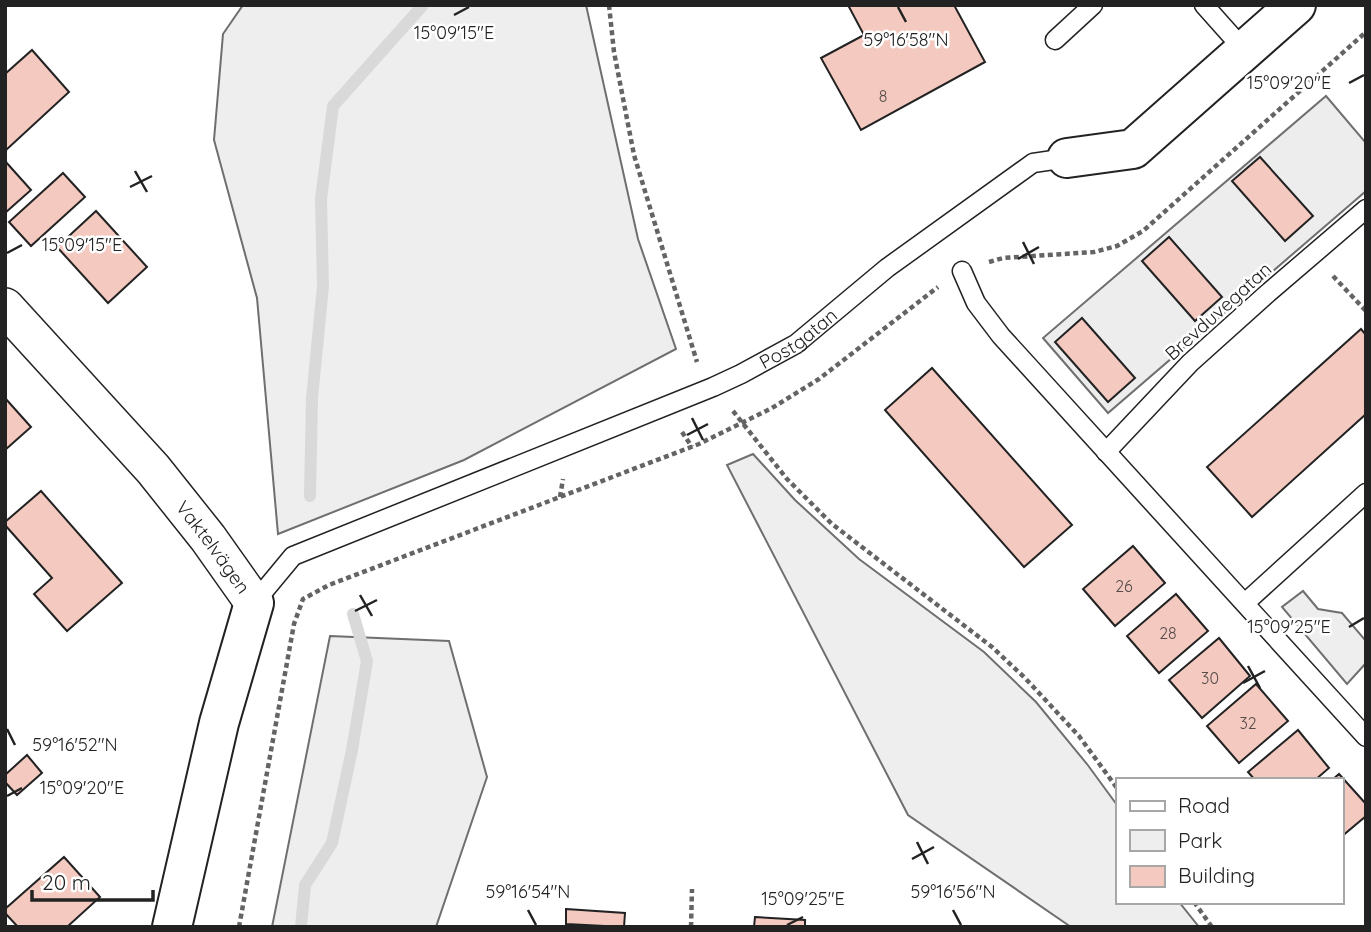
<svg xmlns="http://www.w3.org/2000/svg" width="1371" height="932" font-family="Quicksand,sans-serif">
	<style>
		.green { fill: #eee; stroke: #6f6f6f; stroke-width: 2 }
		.parking { fill: #ededed; stroke: #6f6f6f; stroke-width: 2 }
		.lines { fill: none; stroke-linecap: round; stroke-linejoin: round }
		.stream { stroke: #d9d9d9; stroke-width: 12 }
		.building { fill: #f3c9c0; stroke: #222; stroke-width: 2 }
		.service-casing { stroke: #222; stroke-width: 21 }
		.minor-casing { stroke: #222; stroke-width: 40 }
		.tertiary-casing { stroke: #222; stroke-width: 42 }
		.path { stroke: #646464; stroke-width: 4.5; stroke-dasharray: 5 3.5; stroke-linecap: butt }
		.service { stroke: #fff; stroke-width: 18 }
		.minor { stroke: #fff; stroke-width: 37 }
		.tertiary { stroke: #fff; stroke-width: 38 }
		.ticks { fill: none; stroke: #222; stroke-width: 2.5 }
		.labels { text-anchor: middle; stroke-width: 5; stroke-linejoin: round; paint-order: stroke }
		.number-label { font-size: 16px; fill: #564c4a }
		.street-label { font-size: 19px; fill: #222; stroke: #fff }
		.ticks-label { font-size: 18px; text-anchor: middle; fill: #222; stroke: #fff; stroke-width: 5; stroke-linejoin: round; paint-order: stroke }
	</style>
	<rect width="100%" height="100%" fill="#fff"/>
	<!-- green -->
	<path class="green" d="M243 5H586L638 239 676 349 464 460 278 534 257 298 214 140 223 34Z
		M753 454 795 500 859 559 984 652 1036 702 1087 764 1117 805V902H1179L1199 927H1071L908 815 727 465Z
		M1303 591 1318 609 1342 613 1366 641V663L1347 684 1282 607Z
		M330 636 449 641 487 777 436 927H272Z"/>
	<!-- parking -->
	<path class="parking" d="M1326 96 1366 143V191L1108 413 1043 338Z"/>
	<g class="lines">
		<!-- stream -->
		<path class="stream" d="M310 496 312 398 323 286 321 199 333 106 423 5
			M301 927 305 885 332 843 352 750 367 661 353 614"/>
	</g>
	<!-- building -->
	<path class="building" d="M848 5H954L985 62 861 130 821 58 864 35Z
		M32 50 69 92 5 151V74Z
		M1260 157 1313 216 1285 241 1232 181Z
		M5 161 31 190 5 213Z
		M63 173 85 197 31 246 9 222Z
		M96 211 147 267 108 303 57 247Z
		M1169 237 1222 297 1195 321 1142 261Z
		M1082 318 1135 378 1108 402 1055 342Z
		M1361 329 1366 335V414L1252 517 1207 467Z
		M932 368 1072 525 1024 567 885 410Z
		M5 398 31 427 5 450Z
		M41 491 122 583 67 631 34 594 52 578 5 525V522Z
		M1133 546 1165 583 1115 626 1083 589Z
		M1176 594 1208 631 1159 673 1127 636Z
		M1219 638 1250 676 1202 718 1169 680Z
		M1256 684 1288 721 1239 763 1207 726Z
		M1298 730 1329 768 1315 780H1255L1248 772Z
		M27 755 42 773 17 795 5 782V775Z
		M1339 774 1366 804V816L1341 837V780H1332Z
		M64 857 100 897 67 927H18L5 913V909Z
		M566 909 625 913 624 927 566 924Z
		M755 917 805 920V927H754Z"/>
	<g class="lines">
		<!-- service casing -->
		<g class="service-casing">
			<g id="service">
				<path d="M1204 5 1245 51"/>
				<path d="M1055 40 1093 5"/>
				<path d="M962 271 976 303 1001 336 1366 737"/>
				<path d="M1106 452 1190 363 1268 293 1366 209"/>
				<path id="s1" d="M254 603 293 556 713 387 741 374 796 344 887 268 1033 163 1067 158"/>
				<path d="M1245 603 1366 493"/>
			</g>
		</g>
		<!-- minor casing -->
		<g class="minor-casing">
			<g id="minor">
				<path id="s2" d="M5 307 153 469 208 538 254 603"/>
			</g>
		</g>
		<!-- tertiary casing -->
		<g class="tertiary-casing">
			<path id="tertiary" d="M1067 158 1133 149 1296 5
				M172 927 219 723 254 603"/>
		</g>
		<!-- path -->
		<path class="path" d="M609 5 614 52 634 155 697 362
			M989 262 1003 258 1094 252 1117 246 1143 231 1366 32
			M1333 276 1366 311
			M733 411 787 479 832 524 992 647 1025 678 1079 736 1117 788
			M682 432 692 447
			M560 497 563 479
			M1194 902 1212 927
			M239 927 294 624 303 599 329 585 699 444 772 408 819 379 938 287
			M691 927 692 889"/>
		<!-- service -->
		<use href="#service" class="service"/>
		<!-- minor -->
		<use href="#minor" class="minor"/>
		<!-- tertiary -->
		<use href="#tertiary" class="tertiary"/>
	</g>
	<!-- ticks -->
	<path class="ticks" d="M898 7 906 22M454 15 469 7M1349 83 1364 75M135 171 147 192M130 187 152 176M1023 242 1034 264M7 253 22 245M1018 259 1039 247M692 418 703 440M687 435 708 424M360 595 372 616M355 611 377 600M1349 627 1364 618M1248 666 1260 688M1243 683 1265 671M7 729 15 745M7 796 22 788M917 842 928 864M912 859 934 847M528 910 536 925M953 910 961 925M787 925 803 917"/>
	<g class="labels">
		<!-- number labels -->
		<g class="number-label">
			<text x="883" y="102">8</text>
			<text x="1124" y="592">26</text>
			<text x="1168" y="639">28</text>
			<text x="1210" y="684">30</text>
			<text x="1248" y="729">32</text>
		</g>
		<!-- street labels -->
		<g class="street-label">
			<text transform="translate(1218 311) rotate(-42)" y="7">Brevduvegatan</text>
			<text dy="7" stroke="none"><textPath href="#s1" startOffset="612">Postgatan</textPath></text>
			<text dy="7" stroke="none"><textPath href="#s2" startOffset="318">Vaktelvägen</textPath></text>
		</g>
	</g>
	<g class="ticks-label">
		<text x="454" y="39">15°09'15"E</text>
		<text x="906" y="46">59°16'58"N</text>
		<text x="1289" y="89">15°09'20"E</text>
		<text x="82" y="251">15°09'15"E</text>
		<text x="1289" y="633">15°09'25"E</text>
		<text x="75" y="751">59°16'52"N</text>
		<text x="82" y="794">15°09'20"E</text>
		<text x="528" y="898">59°16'54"N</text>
		<text x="953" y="898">59°16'56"N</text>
		<text x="803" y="905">15°09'25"E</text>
	</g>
	<!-- border -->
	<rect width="1371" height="932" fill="none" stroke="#222222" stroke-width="14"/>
	<!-- legend -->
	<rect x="1116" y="778" width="228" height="126" fill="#ffffff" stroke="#a7a7a7" stroke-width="2"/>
	<rect x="1130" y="801" width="35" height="10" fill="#ffffff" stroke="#a7a7a7" stroke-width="2"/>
	<text x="1178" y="813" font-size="21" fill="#222222">Road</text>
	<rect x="1130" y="830" width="35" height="21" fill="#eeeeee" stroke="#a7a7a7" stroke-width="2"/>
	<text x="1178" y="848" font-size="21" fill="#222222">Park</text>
	<rect x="1130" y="866" width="35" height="21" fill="#f3c9c0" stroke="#a7a7a7" stroke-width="2"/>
	<text x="1178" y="883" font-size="21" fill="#222222">Building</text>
	<!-- scale -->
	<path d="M32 890v10h121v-10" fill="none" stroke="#222222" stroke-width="3.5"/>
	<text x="42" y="890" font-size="21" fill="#222222" stroke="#ffffff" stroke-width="5" paint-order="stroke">20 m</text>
</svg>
